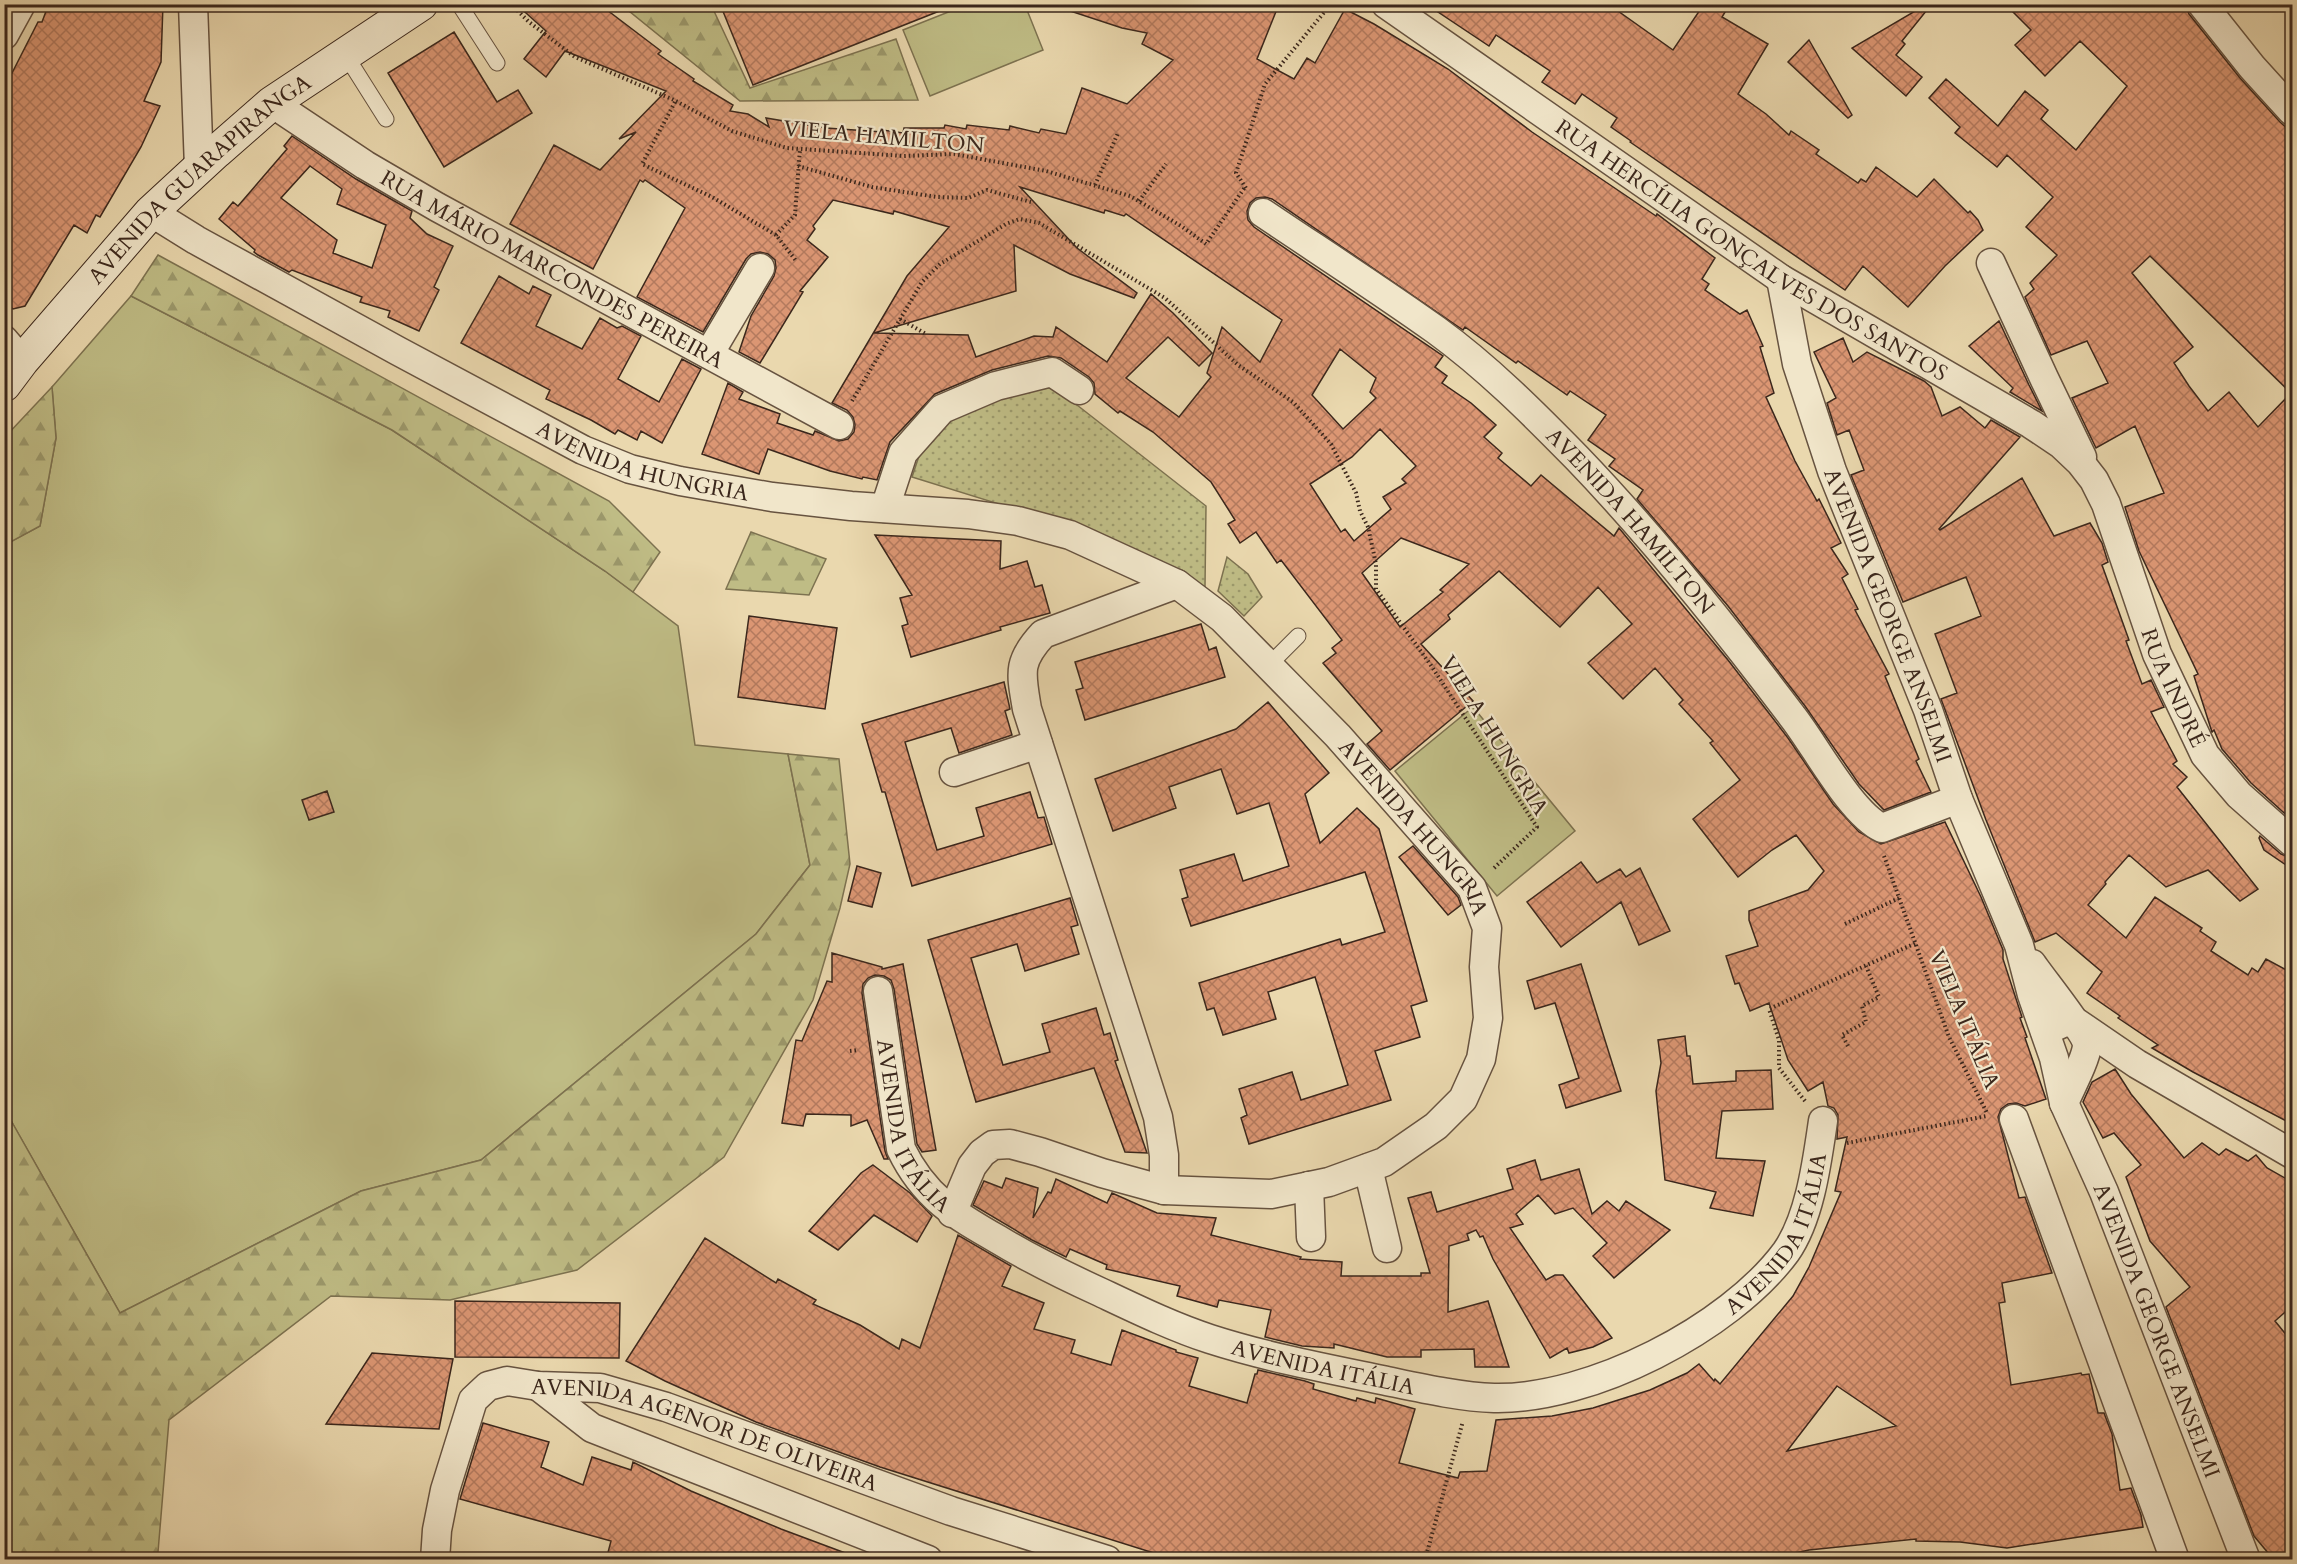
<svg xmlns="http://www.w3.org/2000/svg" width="2297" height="1564" font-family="Cardo,serif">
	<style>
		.green { fill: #bfbc85; stroke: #7d7250; stroke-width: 1.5 }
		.forest { fill: url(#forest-firs); stroke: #7d7250; stroke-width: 1.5 }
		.park { fill: url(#park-dots); stroke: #7d7250; stroke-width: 1.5 }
		.building { fill: url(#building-cross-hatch); stroke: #3b271c; stroke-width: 1.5; fill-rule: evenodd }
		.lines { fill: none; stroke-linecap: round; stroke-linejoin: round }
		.service-casing { stroke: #675340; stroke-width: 17 }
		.minor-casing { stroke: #675340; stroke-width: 31 }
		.secondary-casing { stroke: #3b271c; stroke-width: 35 }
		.path { stroke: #3b271c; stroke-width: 4; stroke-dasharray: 1.5 3; stroke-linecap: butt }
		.service { stroke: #f1e6ca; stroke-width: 15 }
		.minor { stroke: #f1e6ca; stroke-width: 28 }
		.secondary { stroke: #f1e6ca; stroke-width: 33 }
		.labels { text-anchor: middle; stroke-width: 4.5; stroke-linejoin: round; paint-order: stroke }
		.street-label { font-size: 22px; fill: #3b271c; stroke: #f1e6ca }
	</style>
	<defs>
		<pattern id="forest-firs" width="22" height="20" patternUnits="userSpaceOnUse" patternTransform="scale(1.5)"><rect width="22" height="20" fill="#bfbc85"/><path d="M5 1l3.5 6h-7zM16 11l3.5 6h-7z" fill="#9c996c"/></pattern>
		<pattern id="park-dots" width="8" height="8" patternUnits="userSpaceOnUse" patternTransform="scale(1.5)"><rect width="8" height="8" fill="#bfbc85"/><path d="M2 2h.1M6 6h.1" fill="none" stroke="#9c996c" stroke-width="1.8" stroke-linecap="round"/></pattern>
		<pattern id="building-cross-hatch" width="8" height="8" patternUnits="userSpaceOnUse" patternTransform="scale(1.5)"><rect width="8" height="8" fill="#db9673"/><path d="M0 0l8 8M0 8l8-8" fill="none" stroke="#b37a5e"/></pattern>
	</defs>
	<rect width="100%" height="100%" fill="#ead8ae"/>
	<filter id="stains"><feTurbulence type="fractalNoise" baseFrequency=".00333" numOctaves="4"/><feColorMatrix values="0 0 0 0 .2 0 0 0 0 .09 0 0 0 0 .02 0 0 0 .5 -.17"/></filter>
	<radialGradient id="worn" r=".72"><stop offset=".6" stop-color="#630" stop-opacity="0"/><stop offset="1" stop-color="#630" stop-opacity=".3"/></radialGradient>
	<!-- green -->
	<path class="green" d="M966 5H1025L1043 50 930 96 903 30Z
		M131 296 392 430 605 571 678 626 695 745 788 754 810 865 756 934 481 1160 361 1191 120 1313 5 1110 4 545 40 526 56 438 52 387Z
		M1473 707 1575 831 1497 896 1395 771Z"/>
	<!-- forest -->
	<path class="forest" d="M633 5H723L713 9 750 88 896 39 918 100 740 101 629 11Z
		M158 255 609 501 660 552 633 592 605 571 392 430 131 296Z
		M52 387 56 438 40 526 5 545V437Z
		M751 532 826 559 809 595 726 589Z
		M788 754 839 759 850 864 840 908 813 1000 724 1157 577 1270 450 1300 331 1296 169 1420 158 1552 159 1559H5V1110L120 1313 361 1191 481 1160 756 934 810 865Z"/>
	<!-- park -->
	<path class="park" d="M1054 387 1206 506 1205 587 1073 527 912 477 921 450 958 412 1017 393Z
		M1227 557 1248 574 1262 597 1244 616 1218 591Z"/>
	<!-- building -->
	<path class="building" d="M63 4H163L161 62 144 101 160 106 141 147 100 217 96 215 87 233 74 225 25 306 13 309 4 301V69L12 73 38 22H42L48 6H63Z
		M516 4H599L661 51 658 54 694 79 693 81 733 105 730 111 748 114 769 127 766 118 826 128 883 132V130L903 133 904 128H944L945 125 966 129 967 125 1009 130 1010 126 1039 133 1041 129 1066 134 1082 88 1127 104 1173 60 1142 44 1147 33 1122 28 1064 9V4H1279L1257 59 1294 79 1307 58 1315 63 1345 9 1374 24 1448 69 1532 132 1656 216 1657 214 1715 258 1702 279 1709 284 1705 290 1740 314 1747 310 1763 346 1760 347 1774 393 1766 397 1795 461 1817 501 1819 499 1841 543 1831 548 1848 574 1842 578 1858 609 1855 610 1889 674 1885 676 1919 759 1916 761 1931 792 1884 810 1859 784 1805 706 1728 606 1637 499 1643 490 1609 466 1615 459 1588 440 1606 415 1570 391 1567 395 1518 361 1516 363 1465 327 1463 330 1272 199 1265 197 1256 198 1250 203 1247 211 1248 220 1254 227 1443 356 1435 367 1447 376 1442 383 1471 403 1496 425 1484 437 1502 453 1498 458 1531 486 1541 475 1614 536 1619 528 1728 660 1788 738 1833 804 1859 832 1881 844 1945 822 1981 897 2003 950V959L2022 1017 2020 1018 2027 1037 2025 1038 2046 1099 2025 1106 2016 1103 2008 1104 2001 1109 1998 1117 2019 1198 2025 1197 2052 1273 2002 1283 2005 1302 1999 1303 2011 1385 2081 1373 2082 1375 2089 1374 2098 1413H2104L2112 1434 2120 1490 2131 1488 2141 1515 2143 1527 2007 1548 1960 1542 1916 1541V1539L1809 1550 1764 1560H1729V1557L1666 1560H1176L880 1467 756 1422 665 1381 626 1361 705 1238 776 1283 778 1279 816 1300 813 1304 860 1325 899 1349 902 1339 920 1348 958 1235 1011 1266 1002 1286 1044 1303 1034 1329 1075 1340 1071 1353 1111 1365 1122 1330 1176 1350V1352L1198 1358 1189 1386 1247 1403 1255 1374H1257L1258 1370 1305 1381 1314 1384 1313 1389 1356 1401 1357 1398 1375 1403 1376 1398 1415 1409 1399 1463 1458 1478 1460 1472 1487 1471 1496 1420 1552 1416 1593 1408 1650 1390 1687 1373 1699 1364 1714 1381 1715 1379 1720 1384 1793 1296 1809 1267 1841 1192 1835 1191 1847 1137 1837 1139 1838 1115 1834 1108 1828 1106 1823 1082 1808 1091 1788 1060 1769 1003 1750 1011 1739 983 1735 984 1726 956 1758 946 1749 920V911L1808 890 1824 871 1796 835 1772 850 1738 877 1693 819 1740 780 1710 743 1713 741 1679 704 1683 700 1655 668 1623 699 1588 663 1632 624 1598 587 1560 627 1499 571 1448 615 1450 619 1421 644 1473 701 1390 770 1367 744 1382 731 1323 663 1336 653 1332 648 1342 640 1281 560 1277 563 1256 532 1240 543 1228 524 1235 520 1211 482 1153 432 1120 411 1118 413 1095 394 1094 383 1089 377 1061 358 1048 356 992 370 935 394 890 442 877 480 863 477 862 479 830 471 768 449 759 474 702 454 728 383 743 392 739 399 780 414 777 423 813 435 815 431 839 441 848 439 854 432 855 425 853 417 847 410 832 403 907 276 949 227 894 211 893 214 833 200 813 226 815 229 807 240 828 257 800 291 803 292 760 363 739 352 751 316 774 276 776 268 775 260 768 254 760 252 751 254 746 259 703 332 637 297 685 208 645 180 643 182 640 180 593 269 510 224 554 145 600 170 636 132 619 139 666 91 565 51 546 77 524 59 546 31ZM1020 187 1104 213 1105 210 1124 216 1126 214 1282 320 1260 362 1222 327 1207 373 1211 377 1179 417 1126 378 1168 337 1199 366 1212 353 1173 313 1151 294 1107 362 1056 327 1053 337 1034 336 976 357 968 335 874 333 1016 291 1014 245 1070 274 1134 298 1137 293 1077 248ZM1340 349 1376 378 1370 392 1376 398 1343 429 1312 395ZM1380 429 1416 466 1402 479 1406 483 1383 497 1391 509 1354 541 1345 529 1341 532 1310 484 1352 457ZM1401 538 1469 564 1440 590 1443 592 1400 627 1362 573ZM1837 1386 1896 1426 1787 1451Z
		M720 4H951L952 6 753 85Z
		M1426 4H1608L1673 50 1704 4H1730L1722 17 1768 44 1738 94 1766 114 1789 135 1791 131 1819 150 1816 154 1858 183 1861 179 1866 182 1876 167 1917 197 1934 179 1968 213 1970 211 1978 220 1983 230 1945 266 1908 307 1863 266 1845 290 1630 142 1631 141 1611 127 1617 118 1582 94 1575 104 1542 82 1550 71 1496 35 1489 46Z
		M1927 4 1931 5 1902 41 1905 44 1896 55 1922 77 1906 96 1852 48Z
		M2005 4H2185L2189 14 2240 78 2280 122 2292 133V820L2251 783 2222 749 2214 730 2212 732 2194 676 2198 674 2139 551 2125 507 2164 493 2135 426 2096 448 2072 398 2108 383 2087 341 2051 355 2025 297 2034 289 2030 283 2057 255 2026 227 2053 197 2007 155 1997 167 1955 133 1960 127 1929 98 1946 79 1998 126 2025 91 2048 110 2041 119 2076 150 2127 86 2080 41 2045 76 2015 45 2031 30ZM2150 256 2291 393 2258 427 2229 392 2208 411 2189 386 2174 363 2193 347 2132 273Z
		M454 32 497 102 518 90 532 113 444 167 388 73Z
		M1809 40 1852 115 1848 118 1788 62Z
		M292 136 356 179 412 211 410 218 427 234 453 246 434 287 439 290 419 331 388 317 390 311 360 302 362 297 292 270 289 272 258 255 254 252 255 250 219 219 233 202 238 206 287 149 284 146ZM310 166 342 189 337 204 386 225 372 268 333 253 337 240 281 198Z
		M499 276 529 294 533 286 551 295 536 326 582 349 600 318 617 328 622 326 641 336 618 379 659 402 682 359 701 369 662 443 641 431 637 440 618 430 615 434 591 420 546 399 550 390 461 343Z
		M1999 321 2029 385 2042 411 2010 392 2013 388 1969 346Z
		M1843 338 1853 362 1867 352 1924 381 1931 387 1942 416 1960 407 1985 428 1991 420 2020 437 1939 529 1940 530 2022 478 2054 536 2090 523 2102 543 2108 562 2102 565 2129 640 2126 641 2142 684 2151 680 2164 707 2151 712 2177 761 2173 764 2187 777 2177 787 2258 889 2240 901 2208 870 2166 887 2129 855 2105 882 2106 884 2088 905 2126 938 2155 897 2202 928 2200 931 2216 942 2211 951 2248 975 2252 968 2258 972 2266 959 2292 973V1124L2193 1072 2152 1048 2158 1045 2118 1018 2120 1016 2087 993 2102 972 2056 933 2035 942 1986 820 1941 699 1957 693 1935 634 1981 616 1966 577 1903 602 1851 475 1864 470 1849 430 1837 435 1827 403 1836 398 1814 352Z
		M875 535 1001 541 1000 569 1027 561 1035 587 1042 585 1050 613 1000 627 1001 630 911 657 902 626 908 624 900 598 912 595Z
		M749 616 837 628 825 709 738 697Z
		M1201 624 1209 650 1216 647 1225 677 1085 720 1076 690 1083 688 1075 662Z
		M1004 682 1010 709 1005 711 1012 735 959 753 951 728 905 742 922 800 937 850 984 836 976 808 1030 792 1038 818 1044 817 1052 844 912 886 885 792H882L862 724Z
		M1268 702 1329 773 1305 794 1320 843 1357 808 1379 829 1427 1001 1411 1006 1420 1037 1375 1051 1391 1100 1249 1144 1241 1118 1247 1115 1239 1089 1292 1072 1301 1100 1348 1085 1333 1036 1315 977 1268 992 1276 1019 1223 1035 1214 1008 1207 1010 1199 983 1340 939 1342 945 1385 932 1365 872 1191 926 1182 899 1188 897 1180 870 1234 854 1243 881 1289 866 1269 803 1237 814 1221 769 1169 787 1176 808 1113 831 1095 779 1236 729Z
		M327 791 334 812 309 820 302 800Z
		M2260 836 2281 854 2292 858V869L2264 850 2259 838Z
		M1413 846 1458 897 1461 905 1448 915 1399 857Z
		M1581 862 1597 883 1620 869 1626 877 1640 868 1670 931 1639 945 1621 902 1561 947 1527 902Z
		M857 866 881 873 872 907 848 901Z
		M1070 898 1078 925 1071 927 1079 954 1025 971 1017 944 971 958 988 1016 1003 1065 1050 1052 1042 1024 1096 1008 1104 1035 1110 1033 1118 1060 1115 1061 1147 1153 1125 1152 1094 1068 976 1102 928 940Z
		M832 953 882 967V969L903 964 936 1150 922 1152 917 1144 894 989 891 980 884 976 875 975 868 978 863 984 862 993 885 1151 888 1159H884L867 1120 851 1126V1115L806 1114 803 1126 782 1123 796 1040 802 1041 827 981 832 982Z
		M1581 964 1621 1091 1566 1108 1559 1085 1579 1078 1555 1003 1535 1009 1527 981Z
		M1685 1036 1687 1056H1690L1693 1084 1736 1081V1071L1771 1070 1773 1109 1722 1111 1716 1158 1765 1161 1753 1216 1710 1208 1716 1192 1665 1180 1656 1091 1661 1063 1658 1040Z
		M2115 1069 2131 1094 2184 1158 2202 1143 2219 1155 2226 1149 2248 1161 2256 1155 2267 1168 2292 1182V1306L2275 1321 2292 1342V1560H2274L2254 1536 2166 1307 2190 1287 2150 1241 2126 1177 2141 1165 2114 1133 2103 1138 2083 1102 2092 1082Z
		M1535 1160 1541 1180 1579 1169 1592 1214 1607 1201 1619 1211 1626 1201 1670 1230 1614 1278 1593 1256 1607 1243 1573 1208 1555 1214 1538 1195 1516 1214 1523 1224 1510 1228 1546 1280 1555 1275H1563L1612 1338 1593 1347 1569 1353 1567 1348 1550 1358 1493 1259 1483 1236 1480 1237 1476 1230 1467 1234 1469 1240 1449 1246 1448 1312 1488 1301 1509 1367H1475L1474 1349 1421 1350V1357H1387L1334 1344V1348L1302 1346 1265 1337 1271 1310 1219 1300 1217 1307 1177 1296 1180 1286 1106 1269 1107 1265 1070 1249 1066 1257 1032 1240 973 1205 984 1181 1002 1188 1006 1178 1038 1188 1033 1218 1048 1192 1051 1193 1056 1179 1107 1203 1112 1193 1157 1213 1216 1218 1211 1235 1301 1257 1300 1259 1342 1262 1341 1276H1421V1273H1430L1408 1198 1431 1192 1437 1212 1513 1189 1507 1169Z
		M873 1165 910 1193 932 1216 917 1242 874 1215 838 1250 809 1231 861 1173Z
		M455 1301 620 1303 619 1358 455 1357Z
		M372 1353 453 1359 439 1429 326 1424Z
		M483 1423 549 1442 541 1467 583 1485 592 1457 631 1470 633 1462 691 1491 781 1529 856 1557 855 1560H606L611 1541 460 1499Z"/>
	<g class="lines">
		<!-- service casing -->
		<g class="service-casing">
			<path id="service" d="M459 4 497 63
				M345 54 386 119
				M1268 666 1298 636"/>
		</g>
		<!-- minor casing -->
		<g class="minor-casing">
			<g id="minor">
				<path d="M193 4 199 168"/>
				<path id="s1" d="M1386 4 1781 279 2031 424 2061 444 2080 462 2094 480 2106 504 2157 654 2205 755 2239 795 2292 842"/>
				<path d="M2202 4 2252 67 2292 111"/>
				<path d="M4 35 21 4"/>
				<path id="s2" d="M272 103 365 165 437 207 839 425"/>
				<path id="s3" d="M151 212 196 240 398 351 583 450 630 469 680 481 772 497 851 506 968 514 1018 521 1070 535 1177 584 1222 618 1338 736 1472 888 1487 928 1484 967 1488 1018 1481 1059 1463 1099 1436 1126 1384 1162 1329 1182 1271 1194 1164 1190 1102 1173 1040 1152 1010 1144 993 1145 982 1153 972 1166 952 1213"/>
				<path id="s4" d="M1263 213C1321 252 1380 290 1436 330 1487 367 1533 413 1577 458 1655 539 1725 627 1792 716 1815 745 1851 814 1882 828L1958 799"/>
				<path d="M1991 263 2044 378 2082 457"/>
				<path id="s5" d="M1781 279 1797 364 1832 471 1928 710 1958 799 2019 945 2032 995 2054 1058 2064 1103 2104 1192 2246 1560"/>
				<path d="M4 340 22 361"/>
				<path d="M709 354 760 268"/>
				<path d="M885 508 903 453 942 409 996 386 1052 372 1079 390"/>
				<path d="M954 772 1038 744"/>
				<path d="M2032 964C2042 979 2087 1034 2087 1046 2086 1059 2070 1089 2064 1103"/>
				<path id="s6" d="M878 991 901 1149C924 1197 955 1215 999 1240 1032 1260 1065 1276 1100 1292 1136 1309 1173 1327 1210 1339 1266 1357 1324 1368 1382 1380 1416 1387 1459 1397 1494 1398 1590 1400 1729 1329 1786 1252 1810 1218 1817 1162 1823 1121"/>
				<path d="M2045 1031 2065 1022 2077 1023 2137 1064 2292 1154"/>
				<path d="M2014 1119 2175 1560"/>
				<path d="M1368 1168 1387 1248"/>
				<path d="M1309 1186 1311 1237"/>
				<path d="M1164 1190V1155L1158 1117 1027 709C1021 673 1017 662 1043 634L1177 584"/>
				<path d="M538 1386 592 1428 928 1560"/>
				<path id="s7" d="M435 1560 437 1530 445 1490 473 1400 488 1386 507 1381 538 1386 600 1388 666 1407 951 1511 1107 1560"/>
			</g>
		</g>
		<!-- secondary casing -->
		<g class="secondary-casing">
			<g id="secondary">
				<path id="s8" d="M4 385 22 361 151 212 216 152 272 103 421 4"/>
			</g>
		</g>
		<!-- path -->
		<path class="path" d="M511 4 529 22 575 57 674 100 732 131 787 148 904 156 954 154 1046 171 1130 196 1181 226 1206 244 1245 187
			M675 102 642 164 712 197 776 235 797 262
			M798 166 872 187 937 197 968 198 987 190 1031 202
			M1095 185 1118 133
			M1246 188 1236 173 1265 84 1331 4
			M1139 201 1166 164
			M776 235 795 215 800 149
			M900 319 926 334
			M852 401 922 282 940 264 1006 224 1020 219 1039 223 1165 298 1238 365 1293 402 1331 444 1356 493 1360 511 1368 527 1376 564V589L1430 664 1537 827 1492 870
			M1884 856 1949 1037 1987 1113
			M1845 924 1899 898
			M1848 1046 1842 1035 1866 1022 1862 1006 1879 997 1866 966
			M850 1051 858 1050
			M1805 1101 1779 1068V1040L1769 1009 1916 943
			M1847 1143 1987 1116
			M1425 1560 1463 1421"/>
		<!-- service -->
		<use href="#service" class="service"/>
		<!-- minor -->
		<use href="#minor" class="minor"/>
		<!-- secondary -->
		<use href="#secondary" class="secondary"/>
	</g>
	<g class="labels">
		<!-- street labels -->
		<g class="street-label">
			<text transform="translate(884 136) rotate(5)" y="8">VIELA HAMILTON</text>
			<text dy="8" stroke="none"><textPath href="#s8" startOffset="285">AVENIDA GUARAPIRANGA</textPath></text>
			<text dy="8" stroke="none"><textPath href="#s1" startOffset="441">RUA HERCÍLIA GONÇALVES DOS SANTOS</textPath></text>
			<text dy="8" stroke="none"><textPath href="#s2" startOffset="326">RUA MÁRIO MARCONDES PEREIRA</textPath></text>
			<text dy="8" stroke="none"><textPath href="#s3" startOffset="554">AVENIDA HUNGRIA</textPath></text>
			<text dy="8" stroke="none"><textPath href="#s4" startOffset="482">AVENIDA HAMILTON</textPath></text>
			<text dy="8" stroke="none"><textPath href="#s5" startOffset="354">AVENIDA GEORGE ANSELMI</textPath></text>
			<text dy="8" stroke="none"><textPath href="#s1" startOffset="1078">RUA INDRÉ</textPath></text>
			<text transform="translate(1495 735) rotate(58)" y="8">VIELA HUNGRIA</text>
			<text dy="8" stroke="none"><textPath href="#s3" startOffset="1449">AVENIDA HUNGRIA</textPath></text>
			<text transform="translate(1965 1019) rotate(67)" y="8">VIELA ITÁLIA</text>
			<text dy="8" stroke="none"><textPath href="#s6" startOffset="142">AVENIDA ITÁLIA</textPath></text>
			<text dy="8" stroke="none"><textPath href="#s6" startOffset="1167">AVENIDA ITÁLIA</textPath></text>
			<text dy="8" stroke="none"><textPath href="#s5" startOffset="1119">AVENIDA GEORGE ANSELMI</textPath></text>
			<text dy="8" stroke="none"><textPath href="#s6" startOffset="646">AVENIDA ITÁLIA</textPath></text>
			<text dy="8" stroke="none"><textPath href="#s7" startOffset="411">AVENIDA AGENOR DE OLIVEIRA</textPath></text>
		</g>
	</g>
	<!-- margin -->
	<rect width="2297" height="1564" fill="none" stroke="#ead8ae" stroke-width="24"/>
	<rect x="6" y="6" width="2285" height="1552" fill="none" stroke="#3b271c" stroke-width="3"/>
	<rect x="12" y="12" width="2273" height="1540" fill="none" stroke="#3b271c" stroke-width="1.5"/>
	<rect width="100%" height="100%" filter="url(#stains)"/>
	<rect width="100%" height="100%" fill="url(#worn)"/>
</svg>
